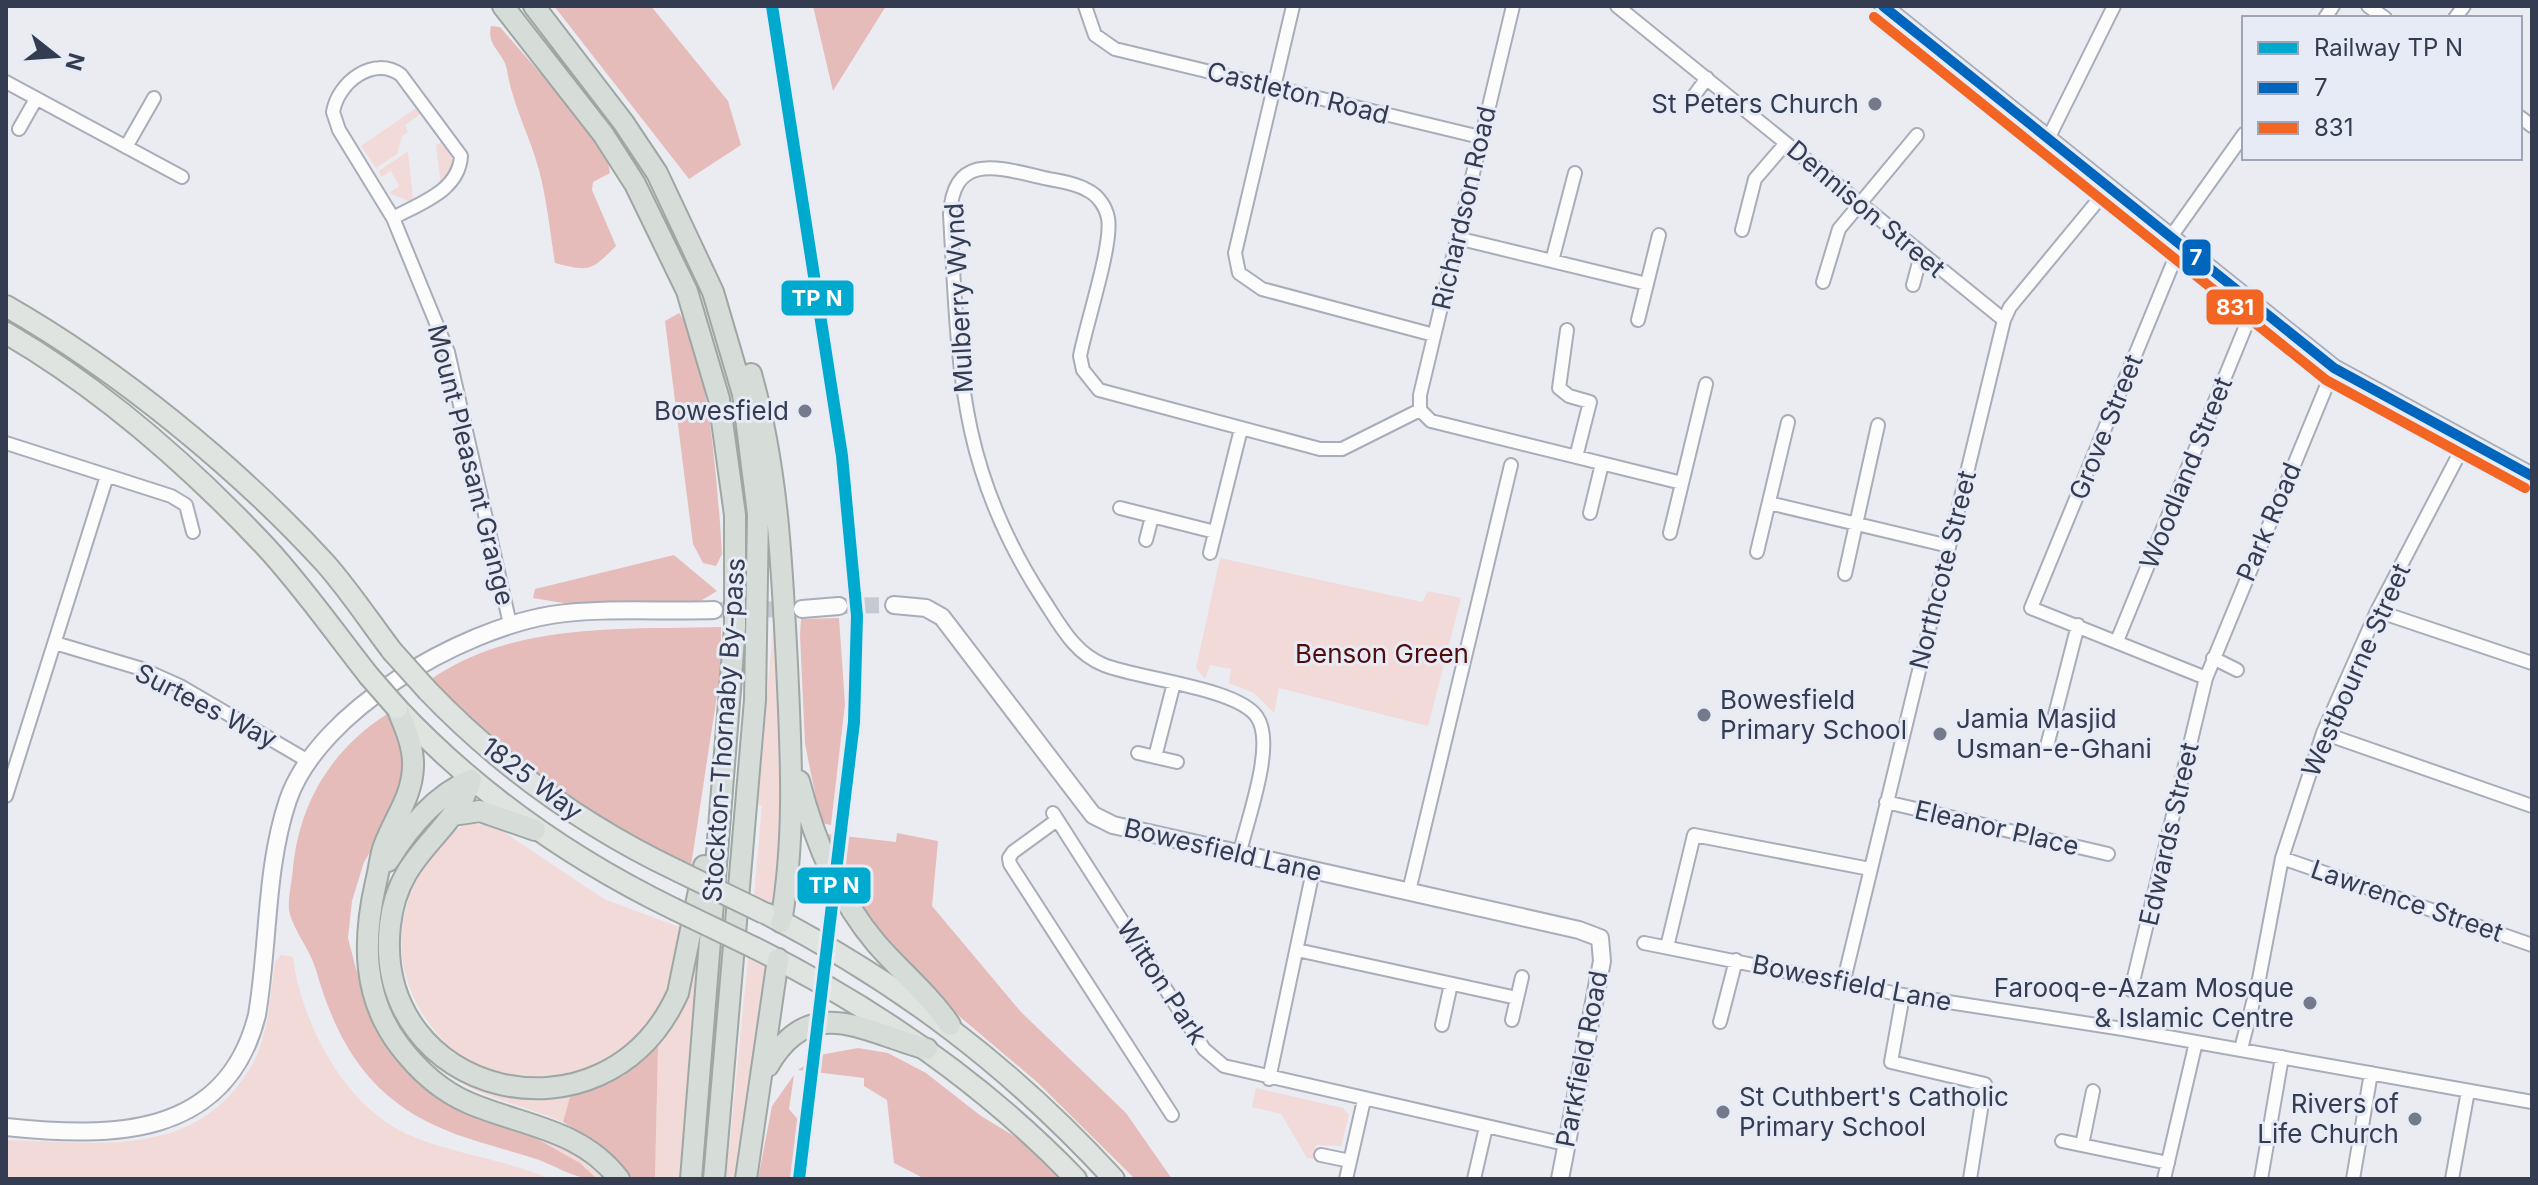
<svg xmlns="http://www.w3.org/2000/svg" width="2538" height="1185" font-family="Inter,sans-serif">
	<style>
		.green { fill: #f2dad9 }
		.forest { fill: #e6bcba }
		.lines { fill: none; stroke-linecap: round; stroke-linejoin: round }
		.tertiary-tunnel { stroke: #c5c9d2; stroke-width: 16; stroke-dasharray: 16 8; stroke-linecap: butt }
		.minor-casing { stroke: #a9adb9; stroke-width: 16 }
		.tertiary-casing { stroke: #a9adb9; stroke-width: 20 }
		.primary-casing { stroke: #9ea7a4; stroke-width: 24 }
		.trunk-casing { stroke: #9ea7a4; stroke-width: 24 }
		.minor { stroke: #fcfcfd; stroke-width: 12 }
		.tertiary { stroke: #fcfcfd; stroke-width: 16 }
		.primary { stroke: #e0e4e1; stroke-width: 20 }
		.trunk { stroke: #d6dcd8; stroke-width: 20 }
		.primary-bridge-casing { stroke: #9ea7a4; stroke-width: 24; stroke-linecap: butt }
		.primary-bridge { stroke: #e0e4e1; stroke-width: 20 }
		.bus-1-casing { stroke: #e6ebf6; stroke-width: 16 }
		.bus-2-casing { stroke: #e6ebf6; stroke-width: 16 }
		.bus-1 { stroke: #0065bd; stroke-width: 10 }
		.bus-2 { stroke: #f26522; stroke-width: 10 }
		.rail-1-casing { stroke: #e6ebf6; stroke-width: 18 }
		.rail-1 { stroke: #00a9ce; stroke-width: 12 }
		.poi-dot { fill: #737a89; stroke: #e6ebf6; stroke-width: 3 }
		.labels { text-anchor: middle; stroke-width: 6; stroke-linejoin: round; paint-order: stroke }
		.street-label { font-size: 26px; fill: #333c51; stroke: #e6ebf6 }
		.poi-label { font-size: 26px; fill: #333c51; stroke: #e6ebf6; text-anchor: end }
		.park-label { font-size: 26px; fill: #520c0b; stroke: #e6ebf6 }
		.line-badge { stroke: #e6ebf6; stroke-width: 3 }
		.badge-label { font-size: 22px; text-anchor: middle; font-weight: bold; fill: #fff }
	</style>
	<rect width="100%" height="100%" fill="#eaecf2"/>
	<!-- green -->
	<path class="green" d="M416 108 420 114 405 125 408 132 402 136 397 154 376 168 361 146Z
		M444 141C456 158 456 170 441 185L436 145Z
		M408 151 413 199 409 201 389 193 399 186 391 171 381 177 379 171Z
		M1220 558 1422 602 1428 591 1461 598 1428 726 1279 688 1274 713 1254 693 1229 683 1231 669 1210 665 1205 679 1196 668Z
		M773 627H779L783 825 771 910 757 902 754 895 762 806 758 804Z
		M466 823 495 826 604 899 682 928C678 951 676 978 665 999 612 1101 472 1110 417 1004 401 972 396 939 407 905 417 871 437 843 466 823Z
		M408 847 414 850 384 966C398 988 435 1057 451 1071 484 1097 531 1100 570 1097L563 1122C524 1106 479 1097 444 1073 367 1020 363 920 408 847Z
		M699 948 682 1179H655L658 1046 688 992Z
		M281 955 293 957C302 1026 347 1112 416 1138 460 1155 507 1160 551 1179H6V1140C100 1142 198 1161 253 1063 269 1034 270 994 275 962Z
		M751 958 775 972 741 1179H726L748 959Z
		M1256 1088 1343 1108 1349 1115 1341 1146 1316 1145 1313 1159 1307 1158 1281 1114 1252 1107Z
		M507 1122 558 1141 604 1179H597L580 1163Z"/>
	<!-- forest -->
	<path class="forest" d="M554 6H651L728 101 741 145 689 179Z
		M813 6H886L833 91Z
		M491 26 500 27 581 120 608 161 610 173 593 182 592 190 616 246C591 271 590 272 555 263 550 232 547 200 539 170 530 136 512 104 507 70 504 52 486 46 491 26Z
		M679 313C709 348 719 504 722 554L716 566 703 563 693 544 665 321Z
		M674 555 717 591 692 606 569 604 533 598 535 589Z
		M839 618 845 704 831 825 821 823 805 744 800 635 801 619Z
		M721 627V669L691 866C663 853 633 842 606 827 544 793 478 732 431 679 517 621 622 630 721 627Z
		M387 714 395 725 409 776 387 825 364 862 352 901 348 938 356 969 386 1038 507 1122 580 1163 597 1179C571 1179 555 1164 530 1157 479 1141 434 1133 392 1099 351 1066 330 1019 316 970 311 951 292 928 289 910 288 897 292 881 293 868 300 802 331 750 387 714Z
		M897 833 938 841 932 906 1021 1012 1126 1113 1172 1179H1135L1037 1082 927 989 875 932 843 878 826 834 896 842Z
		M658 1046 655 1179H628L594 1141 563 1122 570 1097 623 1076Z
		M858 1048 888 1053 926 1073 981 1116 1024 1142 1062 1179H925L894 1163 887 1100 864 1086V1078L798 1070 820 1055Z
		M794 1075 789 1109 801 1123 790 1179H758L772 1106Z"/>
	<g class="lines">
		<!-- tertiary-tunnel -->
		<path class="tertiary-tunnel" d="M839 606 894 605
			M714 610 793 609"/>
		<!-- minor casing -->
		<g class="minor-casing">
			<path id="minor" d="M1085 6 1095 35 1115 49 1480 137
				M1293 6 1235 253 1239 273 1262 289 1434 335
				M1617 6 2004 320
				M2368 6 2385 18
				M2325 18 2333 6
				M2455 18 2464 6
				M6 82 182 177
				M1693 97 1707 78
				M2520 117 2532 126
				M19 129 36 99
				M2047 141 2114 6
				M126 147 154 98
				M393 218C420 203 459 191 461 156L401 75C374 55 338 82 333 112L339 130 393 218 448 352 510 624
				M1742 230 1755 179 1786 143
				M1457 238 1647 284
				M2170 238 2244 134
				M2180 246 2031 608 2206 678
				M1552 261 1575 173
				M1823 282 1839 229 1917 135
				M1913 285 1921 255
				M1638 320 1659 235
				M1567 330 1559 388 1569 396 1590 402 1576 457
				M1420 410V395L1513 6
				M1420 410 1431 421 1682 483
				M6 443 171 496 186 505 193 532
				M1769 503 1949 546
				M1120 508 1215 532
				M1590 513 1602 464
				M1670 533 1706 384
				M1146 540 1152 517
				M1757 552 1788 422
				M1210 553 1241 429
				M1845 574 1878 425
				M2377 611 2532 663
				M2117 641 2254 306
				M55 643 142 669 180 686 308 761
				M2213 658 2237 670
				M2323 733 2532 806
				M2047 746 2078 625
				M1138 753 1177 762
				M1155 757 1174 683
				M6 796 107 476
				M1886 802 2108 854
				M1053 813 1204 1049 1224 1066 1565 1144
				M1057 820 1013 852 1009 858 1010 864 1172 1115
				M1240 852C1247 820 1276 744 1257 717 1238 688 1139 679 1104 665 1074 653 1060 625 1043 599 957 467 959 366 950 215 953 153 997 167 1040 177 1055 181 1074 182 1087 190 1098 195 1106 207 1108 218 1113 244 1086 324 1080 356L1083 370 1099 390 1320 449H1342L1420 410
				M2282 858 2532 945
				M1409 891 1511 465
				M1644 943 1903 995 2123 1029 2532 1102
				M1667 947 1694 835 1870 869
				M1297 950 1517 998
				M1843 984 2004 320 2010 307 2109 187
				M2131 990 2206 678 2334 368
				M1903 995 1891 1062 1985 1084 1970 1179
				M1512 1020 1522 977
				M1720 1022 1736 960
				M1442 1025 1451 984
				M2241 1049 2259 979 2282 858 2323 733 2377 611 2466 441
				M1269 1079 1313 871
				M2062 1141 2168 1163
				M2082 1145 2093 1091
				M1321 1155 1350 1161
				M1346 1179 1364 1100
				M1474 1179 1486 1127
				M2164 1179 2196 1042
				M2261 1179 2282 1057
				M2353 1179 2371 1073
				M2452 1179 2468 1091"/>
		</g>
		<!-- tertiary casing -->
		<g class="tertiary-casing">
			<path id="tertiary" d="M1883 6 2334 368 2532 476
				M894 605 926 608 942 617 1093 815 1113 825 1579 930 1600 938 1602 961 1560 1179
				M802 609 839 606
				M6 1127C111 1138 226 1139 257 1015 269 944 265 868 288 800 319 710 461 630 551 615 599 607 664 612 714 610"/>
		</g>
		<!-- primary casing -->
		<g class="primary-casing">
			<path id="primary" d="M6 306C118 370 238 468 325 563 349 590 370 622 392 651
				M6 333C102 389 190 466 266 547 303 587 335 633 369 676
				M428 691C500 766 584 826 678 871
				M397 708C477 793 569 858 674 909
				M767 914C902 984 1011 1067 1114 1179
				M755 948C875 1008 983 1082 1076 1179"/>
		</g>
		<!-- trunk casing -->
		<g class="trunk-casing">
			<path id="trunk" d="M503 6 603 134 635 184 687 291 719 399 735 515V627L691 1179
				M534 6 623 122 657 173 713 292 743 394 758 514 755 700 714 1179
				M751 374C778 469 782 567 787 665 791 752 796 836 781 922
				M397 708C405 727 414 747 413 767 412 797 394 819 384 846 380 857 379 871 376 882 363 939 362 996 399 1045 417 1069 441 1091 469 1103 523 1126 581 1129 619 1179
				M471 780C451 838 398 851 390 925 371 1096 605 1155 678 993L704 866
				M799 781C814 839 837 897 876 943 900 971 929 994 950 1025
				M453 815 480 811 535 830
				M388 861C409 827 435 795 471 780
				M768 1066C810 991 866 1033 927 1049
				M746 1179 778 959"/>
		</g>
		<!-- minor -->
		<use href="#minor" class="minor"/>
		<!-- tertiary -->
		<use href="#tertiary" class="tertiary"/>
		<!-- primary -->
		<use href="#primary" class="primary"/>
		<!-- trunk -->
		<use href="#trunk" class="trunk"/>
		<!-- primary-bridge casing -->
		<g class="primary-bridge-casing">
			<path id="primary-bridge" d="M392 651 428 691
				M369 676 397 708
				M678 871 764 913
				M674 909 755 948"/>
		</g>
		<!-- primary-bridge -->
		<use href="#primary-bridge" class="primary-bridge"/>
		<!-- bus-1 casing -->
		<g class="bus-1-casing">
			<path id="bus-1" d="M1883 6 2334 368 2532 476"/>
		</g>
		<!-- bus-2 casing -->
		<g class="bus-2-casing">
			<path id="bus-2" d="M1874 17 2326 380 2525 488"/>
		</g>
		<!-- bus-1 -->
		<use href="#bus-1" class="bus-1"/>
		<!-- bus-2 -->
		<use href="#bus-2" class="bus-2"/>
		<!-- rail-1 casing -->
		<g class="rail-1-casing">
			<path id="rail-1" d="M772 6 842 456 857 616 854 722 799 1179"/>
		</g>
		<!-- rail-1 -->
		<use href="#rail-1" class="rail-1"/>
	</g>
	<!-- markers -->
	<g class="poi-dot">
		<circle cx="1875" cy="104" r="8"/>
		<circle cx="805" cy="411" r="8"/>
		<circle cx="1704" cy="715" r="8"/>
		<circle cx="1940" cy="734" r="8"/>
		<circle cx="2310" cy="1003" r="8"/>
		<circle cx="1723" cy="1112" r="8"/>
		<circle cx="2415" cy="1119" r="8"/>
	</g>
	<g class="labels">
		<!-- street labels -->
		<g class="street-label">
			<text transform="translate(1298 93) rotate(14)" y="9">Castleton Road</text>
			<text transform="translate(1464 208) rotate(-77)" y="9">Richardson Road</text>
			<text transform="translate(1866 209) rotate(40)" y="9">Dennison Street</text>
			<text transform="translate(959 298) rotate(-93)" y="9">Mulberry Wynd</text>
			<text transform="translate(2106 427) rotate(-68)" y="9">Grove Street</text>
			<text transform="translate(471 465) rotate(76)" y="9">Mount Pleasant Grange</text>
			<text transform="translate(2186 473) rotate(-68)" y="9">Woodland Street</text>
			<text transform="translate(2269 522) rotate(-67)" y="9">Park Road</text>
			<text transform="translate(1943 570) rotate(-76)" y="9">Northcote Street</text>
			<text transform="translate(2356 670) rotate(-66)" y="9">Westbourne Street</text>
			<text transform="translate(206 706) rotate(27)" y="9">Surtees Way</text>
			<text transform="translate(724 730) rotate(-86)" y="9">Stockton-Thornaby By-pass</text>
			<text transform="translate(532 779) rotate(37)" y="9">1825 Way</text>
			<text transform="translate(1997 828) rotate(13)" y="9">Eleanor Place</text>
			<text transform="translate(2169 834) rotate(-77)" y="9">Edwards Street</text>
			<text transform="translate(1223 850) rotate(13)" y="9">Bowesfield Lane</text>
			<text transform="translate(2407 901) rotate(19)" y="9">Lawrence Street</text>
			<text transform="translate(1162 982) rotate(57)" y="9">Witton Park</text>
			<text transform="translate(1852 983) rotate(11)" y="9">Bowesfield Lane</text>
			<text transform="translate(1582 1059) rotate(-79)" y="9">Parkfield Road</text>
		</g>
		<!-- poi labels -->
		<g class="poi-label">
			<text x="1859" y="113">St Peters Church</text>
			<text x="789" y="420">Bowesfield</text>
			<text x="1720" y="709" text-anchor="start">Bowesfield<tspan x="1720" dy="30">Primary School</tspan></text>
			<text x="1956" y="728" text-anchor="start">Jamia Masjid<tspan x="1956" dy="30">Usman-e-Ghani</tspan></text>
			<text x="2294" y="997">Farooq-e-Azam Mosque<tspan x="2294" dy="30">&amp; Islamic Centre</tspan></text>
			<text x="1739" y="1106" text-anchor="start">St Cuthbert's Catholic<tspan x="1739" dy="30">Primary School</tspan></text>
			<text x="2399" y="1113">Rivers of<tspan x="2399" dy="30">Life Church</tspan></text>
		</g>
		<!-- park labels -->
		<g class="park-label">
			<text x="1382" y="663">Benson Green</text>
		</g>
	</g>
	<g class="line-badge">
		<rect x="2181" y="238" width="31" height="39" rx="8" fill="#0065bd"/>
		<rect x="780" y="279" width="75" height="38" rx="8" fill="#00a9ce"/>
		<rect x="2205" y="288" width="60" height="38" rx="8" fill="#f26522"/>
		<rect x="796" y="866" width="76" height="39" rx="8" fill="#00a9ce"/>
	</g>
	<g class="badge-label">
		<text x="2196" y="265">7</text>
		<text x="817" y="306">TP N</text>
		<text x="2235" y="315">831</text>
		<text x="834" y="893">TP N</text>
	</g>
	<!-- border -->
	<rect width="2538" height="1185" fill="none" stroke="#333c51" stroke-width="16"/>
	<!-- legend -->
	<rect x="2242" y="16" width="280" height="144" fill="#e6ebf6" stroke="#9ea5b4" stroke-width="2"/>
	<rect x="2258" y="42" width="40" height="12" fill="#00a9ce" stroke="#9ea5b4" stroke-width="2"/>
	<text x="2314" y="56" font-size="24" fill="#333c51">Railway TP N</text>
	<rect x="2258" y="82" width="40" height="12" fill="#0065bd" stroke="#9ea5b4" stroke-width="2"/>
	<text x="2314" y="96" font-size="24" fill="#333c51">7</text>
	<rect x="2258" y="122" width="40" height="12" fill="#f26522" stroke="#9ea5b4" stroke-width="2"/>
	<text x="2314" y="136" font-size="24" fill="#333c51">831</text>
	<!-- north arrow -->
	<g transform="translate(56 56) rotate(107)" stroke="#e6ebf6" stroke-width="6" paint-order="stroke">
	<path d="M0-6L14 30L0 20L-14 30Z" fill="#333c51"/>
	<text y="-12" font-size="22" font-weight="bold" text-anchor="middle" fill="#333c51">N</text>
	</g>
</svg>
